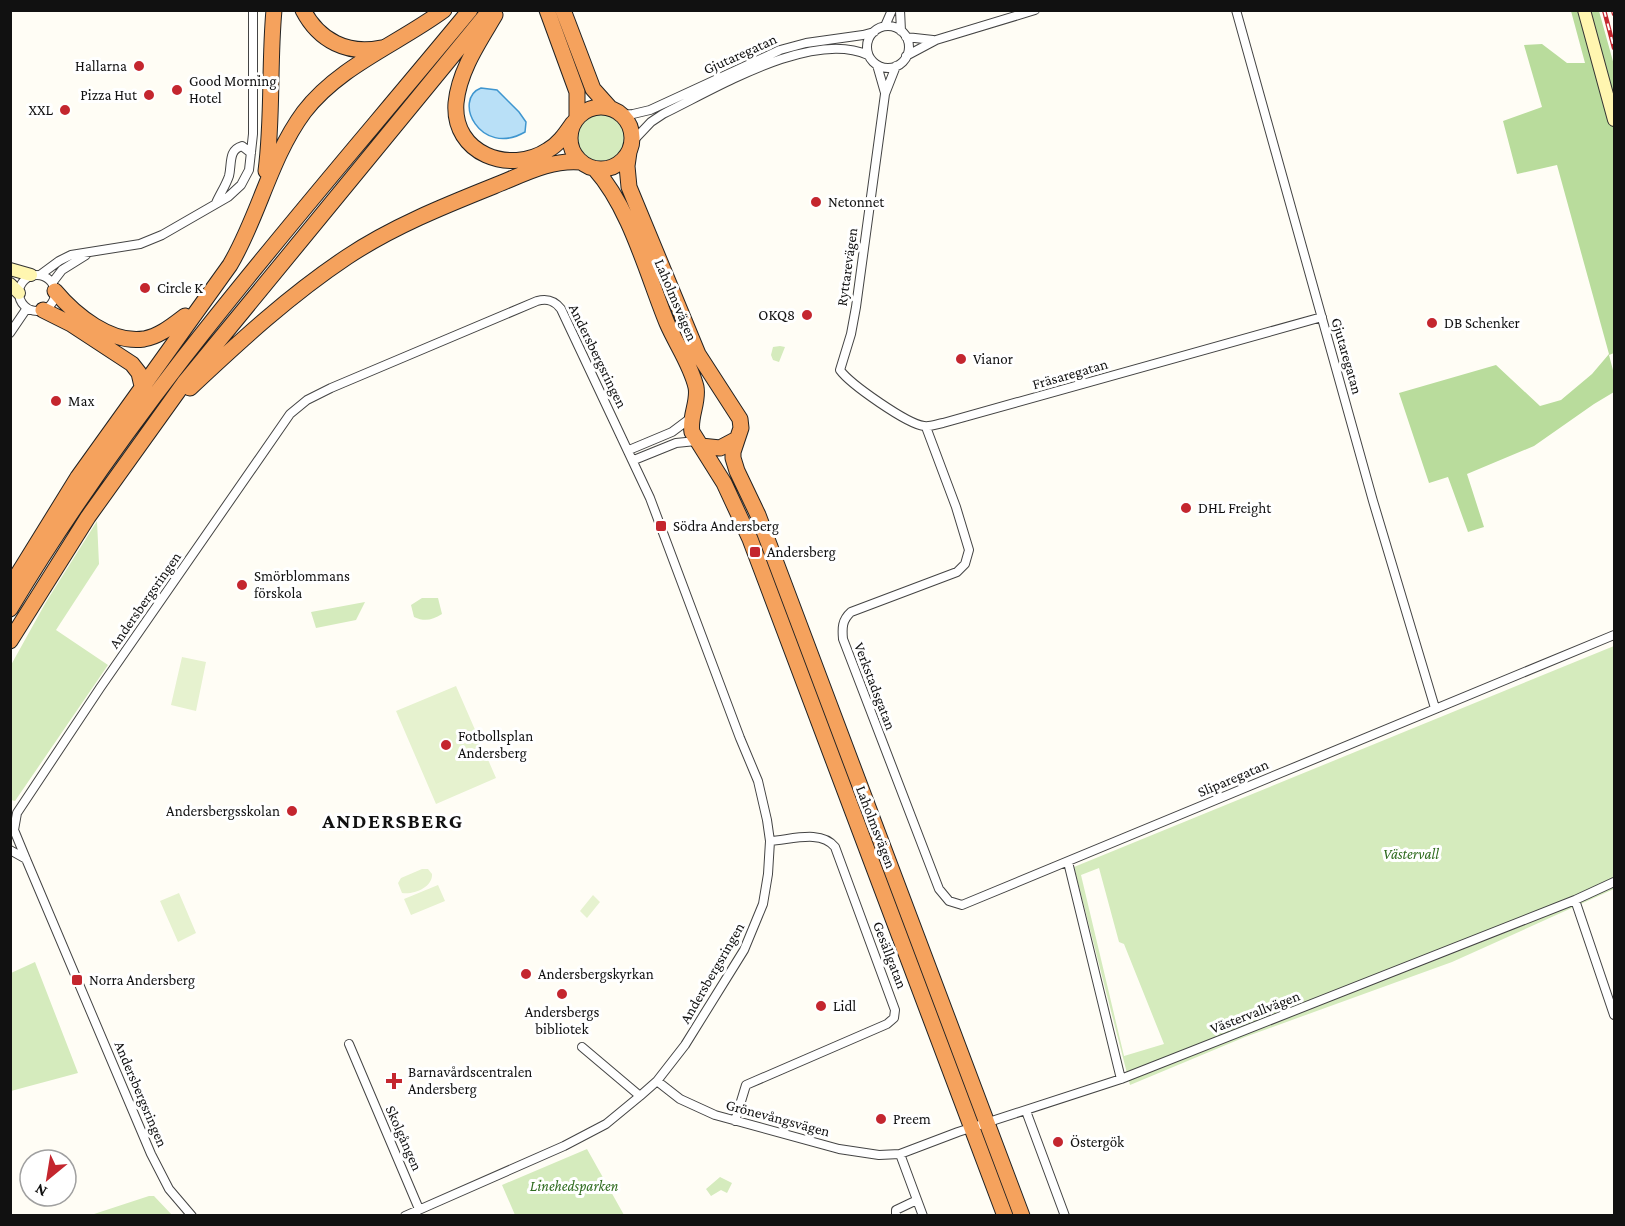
<svg xmlns="http://www.w3.org/2000/svg" width="1625" height="1226" font-family="'Crimson Pro',serif">
	<style>
		.green { fill: #d5ebbd; fill-rule: evenodd }
		.forest { fill: #b9dc9c }
		.pitch { fill: #e6f2cf }
		.water { fill: #b9e0f7; stroke: #3f96cf; stroke-width: 1.5 }
		.lines { fill: none; stroke-linecap: round; stroke-linejoin: round }
		.street-casing { stroke: #444; stroke-width: 10 }
		.secondary-casing { stroke: #333; stroke-width: 14 }
		.highway-casing { stroke: #222; stroke-width: 17 }
		.street { stroke: #fff; stroke-width: 8 }
		.secondary { stroke: #fff6b0; stroke-width: 12 }
		.highway { stroke: #f5a25d; stroke-width: 15 }
		.rail-casing { stroke: #c4262e; stroke-width: 4.5 }
		.rail { stroke: #fff; stroke-width: 2; stroke-dasharray: 7; stroke-linecap: butt }
		.poi-dot { fill: #c4262e; stroke: #fff; stroke-width: 2 }
		.labels { text-anchor: middle; stroke-width: 6; stroke-linejoin: round; paint-order: stroke }
		.street-label { font-size: 15px; fill: #111; stroke: #fff }
		.poi-label { font-size: 15px; fill: #111; stroke: #fff; text-anchor: start }
		.park-label { font-size: 15px; font-style: italic; fill: #2f6b1f; stroke: #fff }
		.district-label { font-size: 21px; font-weight: bold; letter-spacing: 1.5px; fill: #111; stroke: #fff }
	</style>
	<rect width="100%" height="100%" fill="#fffdf5"/>
	<!-- green -->
	<path class="green" d="M578 138a23 23 0 1 1 46 0a23 23 0 1 1-46 0Z
		M780 346 785 347 779 362 773 360 771 355 773 347Z
		M97 521 99 564 56 630 108 665 15 801 11 800V665L46 602Z
		M422 598H438L442 614C432 620 425 622 414 617L411 605Z
		M365 602 356 620 316 628 311 612Z
		M1614 646V889L1452 962 1245 1037 1130 1085 1074 867ZM1099 868 1119 942 1124 944 1164 1044 1124 1056 1081 875Z
		M35 962 78 1073 11 1091V973Z
		M587 1149 624 1215H515L502 1185Z
		M720 1177 732 1183 727 1193 721 1190 711 1196 706 1189Z
		M149 1196H154L172 1215H91Z"/>
	<!-- forest -->
	<path class="forest" d="M1571 11H1599L1614 65V353L1609 355 1614 374V392L1594 404 1534 446 1467 474 1484 527 1468 532 1448 477 1429 483 1399 393 1496 365 1540 406 1561 400 1592 374 1609 354 1557 165 1517 174 1503 121 1542 107 1524 45 1542 44 1567 63H1585Z"/>
	<!-- pitch -->
	<path class="pitch" d="M182 657 206 662 196 711 171 705Z
		M456 686 496 778 436 804 396 711Z
		M422 869H428L432 874C433 887 414 895 402 893L398 883 401 878Z
		M438 885 445 901 411 915 404 899Z
		M179 893 196 933 178 942 160 901Z
		M593 895 600 902 587 918 580 911Z"/>
	<!-- water -->
	<path class="water" d="M481 88 497 90 519 112 526 122 525 132C480 158 452 99 481 88Z"/>
	<g class="lines">
		<!-- street casing -->
		<g class="street-casing">
			<path id="street" d="M900 10 901 31
				M1236 10 1373 501 1435 708
				M885 26 892 10
				M867 47a21 21 0 1 1 42 0a21 21 0 1 1-42 0Z
				M906 37 933 40
				M906 56 936 40 1035 10
				M877 65 885 93
				M896 66 885 94 856 307 851 334 840 370C850 384 907 424 924 426 930 427 937 424 943 423L1322 317
				M621 115 633 114 650 110 780 50 806 43 863 35 874 32
				M632 142 651 122 663 114C715 89 812 29 868 55
				M216 203C220 194 226 185 229 176 232 164 228 150 242 146L251 153
				M19 293a18 18 0 1 1 36 0a18 18 0 1 1-36 0Z
				M40 275 59 261 71 255 140 244 162 235 228 197 241 185 249 170 253 134V10
				M52 283 62 270 86 255
				M10 333 27 308
				M926 427 956 507 969 550 965 564 957 572 851 612C842 620 842 628 843 639L939 889 949 901 962 905 1614 635
				M629 450 672 432 692 417
				M634 460 676 443 696 441
				M10 850 26 859
				M1068 862 1121 1079
				M1575 900 1614 1015
				M349 1044 419 1209
				M582 1047 640 1096
				M657 1081 680 1099 715 1115 839 1149 879 1155 900 1154 958 1132 1121 1079 1575 900 1614 882
				M1026 1111 1065 1216
				M735 1121 746 1085 887 1024 894 1018 895 1010 835 847C821 829 790 840 770 841
				M900 1154 923 1216
				M192 1216 169 1189 151 1154 26 859 14 830 17 813 100 688 290 414 307 400 331 388 537 301C548 298 555 301 561 309L650 498 740 738 758 781 767 820 770 841 768 874 763 904 744 950 685 1045 657 1081 640 1096 606 1124 564 1146 405 1216
				M896 1216V1210L917 1200"/>
		</g>
		<!-- secondary casing -->
		<g class="secondary-casing">
			<path id="secondary" d="M1584 10 1614 120
				M10 269 31 275
				M10 284 19 293"/>
		</g>
		<!-- highway casing -->
		<g class="highway-casing">
			<path id="highway" d="M303 10C319 41 348 55 381 48
				M547 10 577 92V117
				M563 10 593 89 610 108
				M495 15C479 42 459 71 456 103 452 154 510 175 548 150 559 144 566 133 573 123
				M570 138a31 31 0 1 1 62 0a31 31 0 1 1-62 0Z
				M629 152 627 166 629 187 698 354 740 419 741 428 733 452V458L737 471 758 515 1022 1216
				M595 169C630 208 647 274 667 323 676 344 691 365 696 387 699 402 689 417 692 432L724 483 750 539 1005 1216
				M266 171C273 118 269 64 274 10
				M55 291C75 315 111 344 144 339 160 336 173 325 185 316
				M43 310 71 324 132 364 139 373 142 386
				M190 388C240 341 290 295 347 257 392 227 444 206 494 186 522 175 550 159 581 162
				M701 446 720 448 737 439
				M10 587 78 477 230 265C259 216 270 158 304 112 339 66 398 44 444 10
				M10 609C139 392 310 204 470 10
				M10 641 88 517 184 383 490 10"/>
		</g>
		<!-- street -->
		<use href="#street" class="street"/>
		<!-- secondary -->
		<use href="#secondary" class="secondary"/>
		<!-- highway -->
		<use href="#highway" class="highway"/>
		<!-- rail casing -->
		<g class="rail-casing">
			<path id="rail" d="M1604 10 1614 48
				M1613 10 1614 14"/>
		</g>
		<!-- rail -->
		<use href="#rail" class="rail"/>
	</g>
	<!-- markers -->
	<g class="poi-dot">
		<circle cx="139" cy="66" r="6"/>
		<circle cx="177" cy="90" r="6"/>
		<circle cx="149" cy="95" r="6"/>
		<circle cx="65" cy="110" r="6"/>
		<circle cx="816" cy="202" r="6"/>
		<circle cx="145" cy="288" r="6"/>
		<circle cx="807" cy="315" r="6"/>
		<circle cx="1432" cy="323" r="6"/>
		<circle cx="961" cy="359" r="6"/>
		<circle cx="56" cy="401" r="6"/>
		<circle cx="1186" cy="508" r="6"/>
		<rect x="655" y="520" width="12" height="12" rx="3"/>
		<rect x="749" y="546" width="12" height="12" rx="3"/>
		<circle cx="242" cy="585" r="6"/>
		<circle cx="446" cy="745" r="6"/>
		<circle cx="292" cy="811" r="6"/>
		<circle cx="526" cy="974" r="6"/>
		<rect x="71" y="974" width="12" height="12" rx="3"/>
		<circle cx="562" cy="994" r="6"/>
		<circle cx="821" cy="1006" r="6"/>
		<path d="M391 1072h6v6h6v6h-6v6h-6v-6h-6v-6h6z"/>
		<circle cx="881" cy="1119" r="6"/>
		<circle cx="1058" cy="1142" r="6"/>
	</g>
	<g class="labels">
		<!-- street labels -->
		<g class="street-label">
			<text transform="translate(740 54) rotate(-24)" y="5">Gjutaregatan</text>
			<text transform="translate(847 267) rotate(-82)" y="5">Ryttarevägen</text>
			<text transform="translate(676 300) rotate(67)" y="5">Laholmsvägen</text>
			<text transform="translate(598 356) rotate(64)" y="5">Andersbergsringen</text>
			<text transform="translate(1347 356) rotate(74)" y="5">Gjutaregatan</text>
			<text transform="translate(1070 374) rotate(-16)" y="5">Fräsaregatan</text>
			<text transform="translate(145 600) rotate(-55)" y="5">Andersbergsringen</text>
			<text transform="translate(875 686) rotate(69)" y="5">Verkstadsgatan</text>
			<text transform="translate(1233 778) rotate(-23)" y="5">Sliparegatan</text>
			<text transform="translate(876 827) rotate(69)" y="5">Laholmsvägen</text>
			<text transform="translate(890 955) rotate(69)" y="5">Gesällgatan</text>
			<text transform="translate(712 973) rotate(-60)" y="5">Andersbergsringen</text>
			<text transform="translate(1255 1012) rotate(-21)" y="5">Västervallvägen</text>
			<text transform="translate(141 1094) rotate(67)" y="5">Andersbergsringen</text>
			<text transform="translate(778 1118) rotate(15)" y="5">Grönevångsvägen</text>
			<text transform="translate(404 1138) rotate(66)" y="5">Skolgången</text>
		</g>
		<!-- poi labels -->
		<g class="poi-label">
			<text x="127" y="71" text-anchor="end">Hallarna</text>
			<text x="189" y="86">Good Morning<tspan x="189" dy="17">Hotel</tspan></text>
			<text x="137" y="100" text-anchor="end">Pizza Hut</text>
			<text x="53" y="115" text-anchor="end">XXL</text>
			<text x="828" y="207">Netonnet</text>
			<text x="157" y="293">Circle K</text>
			<text x="795" y="320" text-anchor="end">OKQ8</text>
			<text x="1444" y="328">DB Schenker</text>
			<text x="973" y="364">Vianor</text>
			<text x="68" y="406">Max</text>
			<text x="1198" y="513">DHL Freight</text>
			<text x="673" y="531">Södra Andersberg</text>
			<text x="767" y="557">Andersberg</text>
			<text x="254" y="581">Smörblommans<tspan x="254" dy="17">förskola</tspan></text>
			<text x="458" y="741">Fotbollsplan<tspan x="458" dy="17">Andersberg</tspan></text>
			<text x="280" y="816" text-anchor="end">Andersbergsskolan</text>
			<text x="538" y="979">Andersbergskyrkan</text>
			<text x="89" y="985">Norra Andersberg</text>
			<text x="833" y="1011">Lidl</text>
			<text x="562" y="1017" text-anchor="middle">Andersbergs<tspan x="562" dy="17">bibliotek</tspan></text>
			<text x="408" y="1077">Barnavårdscentralen<tspan x="408" dy="17">Andersberg</tspan></text>
			<text x="893" y="1124">Preem</text>
			<text x="1070" y="1147">Östergök</text>
		</g>
		<!-- park labels -->
		<g class="park-label">
			<text x="1411" y="859">Västervall</text>
			<text x="574" y="1191">Linehedsparken</text>
		</g>
		<!-- district labels -->
		<g class="district-label">
			<text x="393" y="828">ANDERSBERG</text>
		</g>
	</g>
	<!-- border -->
	<rect width="1625" height="1226" fill="none" stroke="#111111" stroke-width="24"/>
	<!-- north arrow -->
	<g transform="translate(48 1178) rotate(210)"><circle r="28" fill="#ffffff" stroke="#a0a0a0" stroke-width="1.5"/>
	<path d="M0-4.5L10 22L0 15L-10 22Z" fill="#c4262e"/>
	<text y="-9" font-size="16" font-weight="bold" text-anchor="middle" fill="#111111">N</text>
	</g>
</svg>
